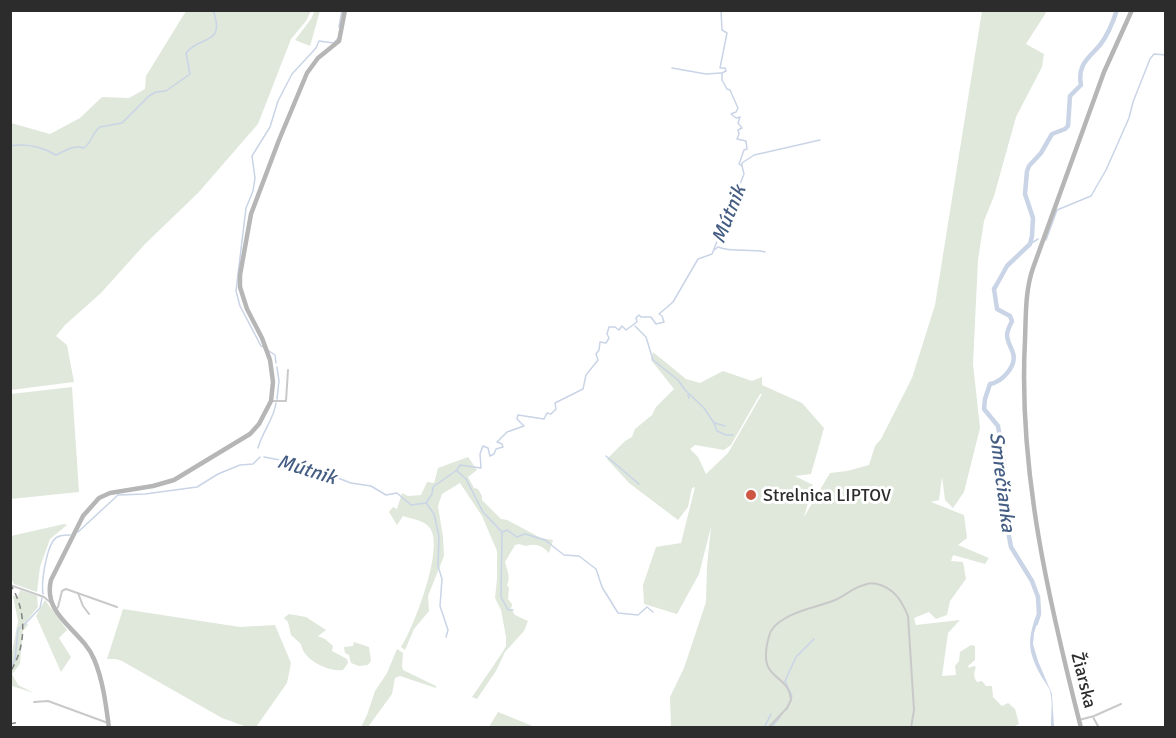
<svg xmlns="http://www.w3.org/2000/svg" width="1176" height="738" font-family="Signika,sans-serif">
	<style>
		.green { fill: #dfe8db; fill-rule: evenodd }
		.water { fill: #c9d4e6 }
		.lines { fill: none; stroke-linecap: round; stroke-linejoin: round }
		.stream { stroke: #c9d4e6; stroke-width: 1.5 }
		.river { stroke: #c9d4e6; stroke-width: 4.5 }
		.street { stroke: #c9c9c9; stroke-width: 2 }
		.secondary { stroke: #b6b6b6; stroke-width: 4.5 }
		.rail { stroke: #818181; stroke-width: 1.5; stroke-dasharray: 6 4.5; stroke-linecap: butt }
		.poi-dot { fill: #ce5743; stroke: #fff; stroke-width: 2 }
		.labels { text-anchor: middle; stroke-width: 6; stroke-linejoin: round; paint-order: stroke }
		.poi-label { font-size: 18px; fill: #2c2c2c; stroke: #fff; text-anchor: start }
		.street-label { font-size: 18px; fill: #2c2c2c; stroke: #fff }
		.water-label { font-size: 20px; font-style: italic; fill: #455d83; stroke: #fff }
	</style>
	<rect width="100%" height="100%" fill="#fff"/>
	<!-- green -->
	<path class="green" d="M315 10 320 11 310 46 295 40 311 19Z
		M186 11H311L306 21 291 39 258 124 198 193 145 244 101 293 65 325 56 336 67 345 74 382 11 390V123L50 134 80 118 102 97 129 98 145 89 146 76Z
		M982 11H1047L1026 44 1044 54 1042 67 1016 117 994 196 984 221 978 260 973 364 980 428 964 492 953 508 945 500 942 477 939 500 931 502 964 515 967 538 958 545 989 558 985 564 953 555 951 561 963 562 966 579 950 601 947 615 936 619 929 612 914 618 916 625 960 620 948 633 942 676 956 675 955 666 959 661 960 652 971 645 975 646V660L968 666 969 668 973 666 976 667C974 673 973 676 977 682L982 681 986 686H992L993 697 1002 706 1008 703 1015 709 1019 724 1011 728 671 727 670 697 684 668 706 602 707 566 711 527 699 574 677 614 644 604 643 585 656 547 681 543 695 487 692 488 688 507 678 520 629 483 607 459 625 441 632 437 635 429 652 415 656 407 674 389 651 360 653 352 686 379 700 383 723 371 752 381 762 377V385L802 403 824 428 811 474 795 476 813 485 804 517 830 473 847 471 869 465 875 446 881 439 912 378 935 305ZM760 394H762L728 453 706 474 698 457 690 449 695 445 724 450 731 445Z
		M72 387 79 492 11 499V394Z
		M468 457 477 470 468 477 474 488 478 489 482 496V500L501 519 507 520 541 538 553 540 549 553C542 545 535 543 526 546L519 544 515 545 505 562C507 571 511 576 507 585L509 588 508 599 512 604 511 609 515 615 528 621 524 631 505 652 496 671 477 699 472 697 502 653 506 646V637L501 610 495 598 497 579V551L482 516 460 483 442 494 438 506 443 537 444 556 428 596 429 611 414 629 405 650 401 647C413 629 446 545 429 527 424 520 411 519 403 516L397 525 389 512 393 507 397 509 402 493 408 496 421 495 427 482 434 483 438 468Z
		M64 524 67 525 50 539 40 567 37 592 14 584 11 578V536Z
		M20 590 37 596 38 607 26 622 28 625 23 631 20 664 12 674 18 685 34 693 12 686 11 689V658L18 621 13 596H18Z
		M45 600 67 630 59 638 71 657 61 672 36 616Z
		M123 609 240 627 275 625 291 663 287 683 256 727H247L222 718 122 661 116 659H107Z
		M289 614 306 617 326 630 318 636 325 639 333 646 332 651 347 659 348 663 343 670C328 672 303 660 301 644L291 635 288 622 284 618Z
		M354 642 369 647 371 661 368 665 359 666 351 663 349 655 345 653 344 647 353 646Z
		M397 649 403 653 402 666 403 670 436 686V688L400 676 395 678 392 694 368 727H361L367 715 375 691 387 673Z
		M498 712 535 727H489Z"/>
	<!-- water -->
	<path class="water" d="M1035 619 1038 621 1034 633 1033 644 1038 661 1052 694 1054 727H1051V725C1051 714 1053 702 1050 691 1048 685 1043 680 1040 674 1029 653 1027 642 1035 619Z"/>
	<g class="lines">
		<!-- stream -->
		<path class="stream" d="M339 27 342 10
			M672 68 706 74 721 73
			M10 146C28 143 42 147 56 155 67 150 72 145 84 148 92 142 92 133 100 127L122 123 149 96 156 92 166 91 190 74 186 53C200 35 226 46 213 10
			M742 166V163L754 155 820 140
			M1046 240 1057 210 1091 196 1106 170 1129 118 1133 102 1150 59 1154 54 1166 55
			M1030 244 1038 239
			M714 250 718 247C734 253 749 248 765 252
			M635 326 646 337 653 360 678 380 685 390 704 408 714 423 717 431 726 435H733
			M264 347 261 346 240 306 236 291 246 208 253 191 255 178 252 156 270 127 278 101 292 74 316 48 319 41 334 43 338 38
			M269 351 275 355 276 363
			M688 395 689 398
			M277 399 279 381 277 367
			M715 423 725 426
			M258 448C262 432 274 419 276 403
			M606 456 639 484
			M264 457 301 464 351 483 371 486 386 495 397 493 411 505 426 503 432 494 433 487 457 470 460 465 481 468 480 454 483 446 488 448 490 456 494 454 496 449 503 447 502 444 497 442 507 432 524 426 517 419 518 415 544 419 547 413 551 414 556 409 555 403 583 389 586 375 598 360 596 354 599 350 600 342 606 343 609 338 607 334 609 327H615L619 330 622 326 626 330 637 322 636 318 639 315 641 317H651L656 324 664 322 662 316 659 314 673 302 698 259 712 254 744 174 742 166 739 164 744 150 747 149 746 141 737 139 739 134 738 130 742 128 738 123 740 117 736 118 731 114 736 112 738 108 730 90 727 89 722 80V73L726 71 725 68H720L727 33 722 30 721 10
			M457 471 466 479 483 512 502 532 507 530 517 537 525 534 545 540 564 555 579 556 596 569 602 587 618 613 638 615 647 607 653 612
			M427 504 434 514 439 536 438 566 442 579 440 606 448 630 446 637
			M78 532 118 495 145 494 197 487 218 474 240 465 253 464 260 457
			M502 532 501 597 508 610H513
			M43 594C41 582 46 552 53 541 57 535 64 535 70 535
			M24 625 40 608 42 598
			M10 668 15 660 18 629 21 627
			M787 709 792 696 785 681 796 657 814 639
			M764 728 771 714
			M771 728 780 717"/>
		<!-- river -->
		<path class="river" d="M1036 623 1039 614 1038 597 1032 581 1011 547 1005 515 1007 490 1003 475 1005 468 998 426 984 409 985 399 990 384C1002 382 1017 366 1013 353 1011 347 1007 341 1007 335 1007 331 1010 325 1012 321L1010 316 997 309 994 289 997 284 1007 266 1030 244 1032 236 1033 218 1025 194 1027 171 1029 166 1041 153 1052 134 1065 129 1068 126 1070 96 1081 85C1077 64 1089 58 1100 45 1108 35 1113 22 1117 10"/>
		<!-- street -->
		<path class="street" d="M272 401H286L288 370
			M10 585 44 597 51 603
			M78 593 83 606 89 614
			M55 610 58 607 62 591 66 589 117 607
			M34 702 48 701 108 723
			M1093 717 1099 728
			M1079 720 1094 716 1121 704
			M768 728 787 708 791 700C788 670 756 684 769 636 771 628 777 623 784 619 799 609 819 607 835 600 845 596 854 587 864 585 868 583 873 583 877 584 894 588 902 601 908 616L914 710 911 728"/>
		<!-- secondary -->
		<path class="secondary" d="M109 728C106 705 103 680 94 659 82 630 42 616 51 580L83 516 99 498 110 493 153 486 174 480 250 434 259 424 271 401 273 382 270 360 262 338 247 309 240 287V275L251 214 279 140 307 73 318 58 339 41 345 10
			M1081 728C1049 602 1018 470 1025 340 1026 316 1025 291 1033 268L1104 72 1132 10"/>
		<!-- rail -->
		<path class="rail" d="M10 584C27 610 27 646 10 672
			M10 724 19 722"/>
	</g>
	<!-- markers -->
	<circle class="poi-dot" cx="751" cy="495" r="6"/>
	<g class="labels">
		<!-- poi labels -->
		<g class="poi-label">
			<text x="763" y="501">Strelnica LIPTOV</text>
		</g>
		<!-- street labels -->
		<g class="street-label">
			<text transform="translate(1084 680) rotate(76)" y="6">Žiarska</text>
		</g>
		<!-- water labels -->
		<g class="water-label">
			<text transform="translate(728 214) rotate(-68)" y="7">Mútnik</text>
			<text transform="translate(307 469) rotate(17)" y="7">Mútnik</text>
			<text transform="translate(1003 482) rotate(83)" y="7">Smrečianka</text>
		</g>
	</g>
	<!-- border -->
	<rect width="1176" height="738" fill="none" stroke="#2c2c2c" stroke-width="24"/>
</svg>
